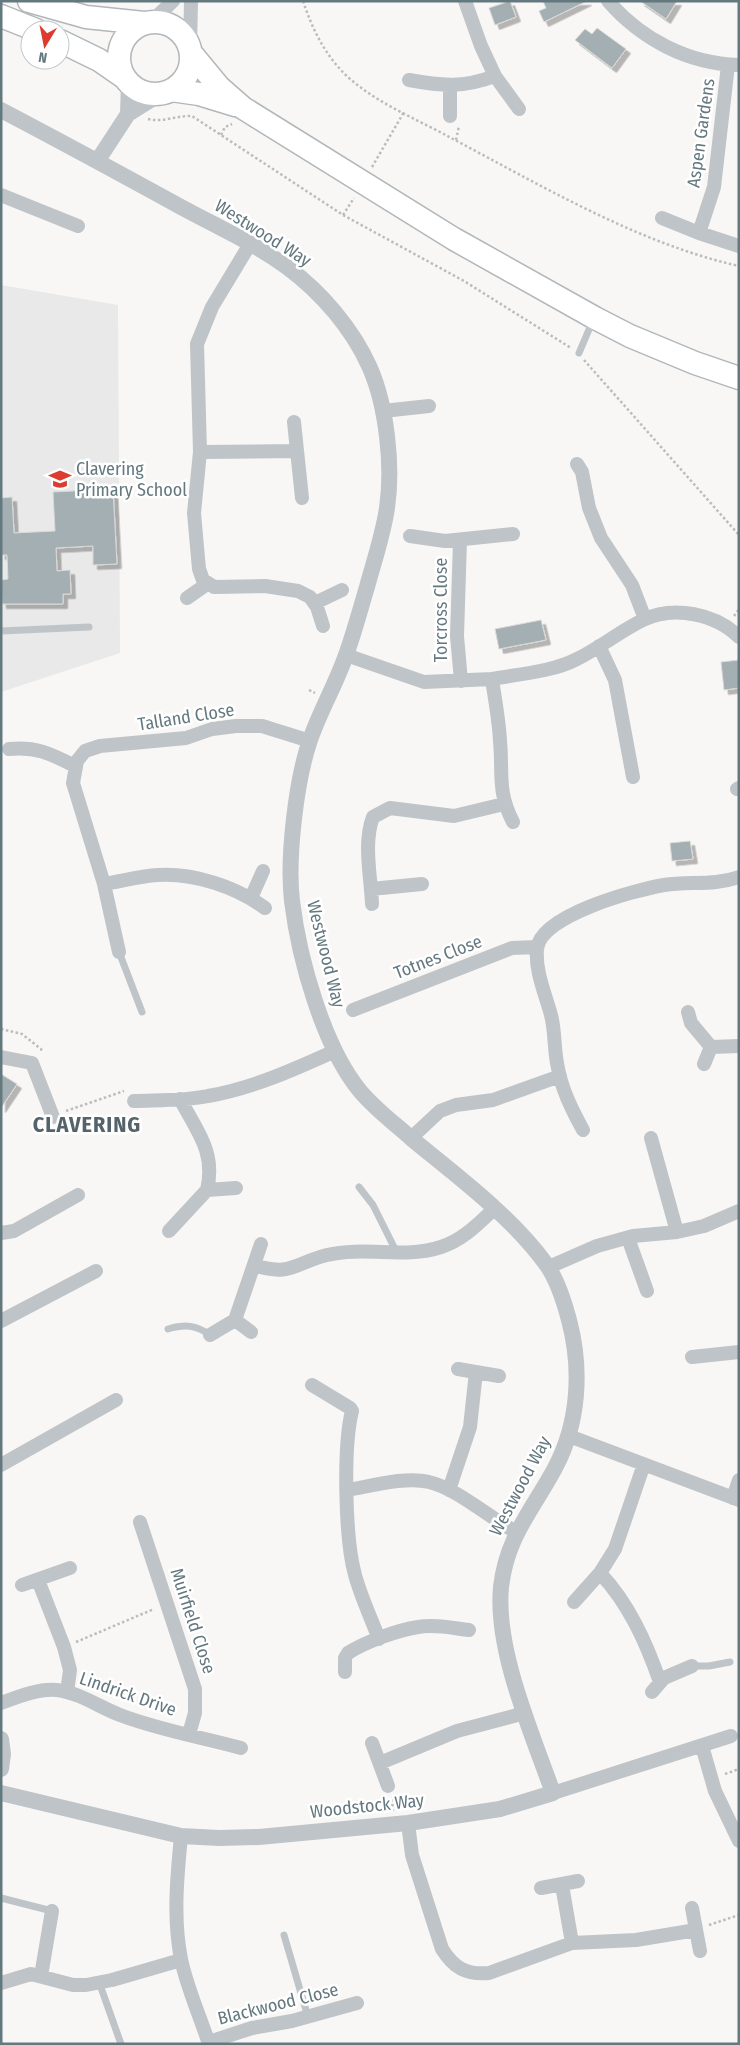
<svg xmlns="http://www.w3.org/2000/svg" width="740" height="2045" font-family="'Fira Sans Condensed',sans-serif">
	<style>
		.built { fill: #e8e9e8 }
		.building { fill: #a3afb2; stroke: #d9d9d7; filter: url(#shadow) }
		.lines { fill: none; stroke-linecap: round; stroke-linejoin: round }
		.trunk-casing { stroke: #b2b7ba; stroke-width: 25 }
		.path { stroke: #b9bdbf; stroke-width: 2.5; stroke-dasharray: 2.5 2.5; stroke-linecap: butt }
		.service { stroke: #bec4c7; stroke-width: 7 }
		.minor { stroke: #bec4c7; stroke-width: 14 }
		.tertiary { stroke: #bec4c7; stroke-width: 16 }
		.trunk { stroke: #fff; stroke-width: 22 }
		.labels { text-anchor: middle; stroke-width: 5; stroke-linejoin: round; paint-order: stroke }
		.street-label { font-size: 18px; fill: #64787f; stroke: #fff }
		.poi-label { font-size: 18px; fill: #64787f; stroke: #fff; text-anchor: start }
		.district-label { font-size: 22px; font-weight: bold; letter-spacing: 1px; fill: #55646a; stroke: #fff }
	</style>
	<defs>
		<filter id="shadow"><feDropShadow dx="4.5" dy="4.5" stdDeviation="0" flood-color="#0004"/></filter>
	</defs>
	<rect width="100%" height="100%" fill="#f8f7f5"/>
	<!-- built -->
	<path class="built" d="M1 285 118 305 120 653 1 692Z"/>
	<!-- building -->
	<path class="building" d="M510 1 516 17 495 25 489 8Z
		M543 1H587L544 22 539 11 546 8Z
		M640 1H677L666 19Z
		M597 28 626 49 612 68 575 40 585 29 592 34Z
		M113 489 117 564 93 565V546L56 548 57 571 70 570 71 594H63V604H2L1 580 8 579 7 555H1V498L12 497 14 533 55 531 53 492Z
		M541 620 546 640 499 649 495 629Z
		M739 660V688L724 690 721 662Z
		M690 841 693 859 672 861 670 843Z
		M1 1074 17 1084 1 1108Z"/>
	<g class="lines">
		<!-- trunk casing -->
		<g class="trunk-casing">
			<path id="trunk" d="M29 1 86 17 144 23
				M1 16 36 30
				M119 58a36 36 0 1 1 72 0a36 36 0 1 1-72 0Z
				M60 41 99 60 125 78
				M191 53 219 87 243 108 454 239 595 318 630 336 695 363 739 378
				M171 90 199 94 235 105"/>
		</g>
		<!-- path -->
		<path class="path" d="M303 1C313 31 326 57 349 78 378 104 419 120 453 139 542 186 640 244 739 266
			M148 119C162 123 178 115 192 116L343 215 464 281 571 348
			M221 135 225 127 232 124
			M456 140 459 126
			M372 167 404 112
			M343 215 354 198
			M584 360 739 535
			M734 616 739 609
			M309 690 315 693
			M1 1029 22 1034 41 1049 42 1053
			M66 1111 124 1091
			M76 1642 154 1609
			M725 1774 739 1769
			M392 1799 393 1811
			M709 1925 739 1915"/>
		<!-- service -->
		<path class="service" d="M579 353 593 320
			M1 631 89 627
			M119 952 142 1012
			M359 1187 373 1205 396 1251
			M168 1329C185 1324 196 1325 210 1335
			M692 1666H709L730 1662
			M1 1898 52 1911
			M284 1935 308 2017
			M99 1982 121 2044"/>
		<!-- minor -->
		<path class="minor" d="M465 1 481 46 495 76 519 109
			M608 1C641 39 688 64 739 65
			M151 22 173 1
			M190 47 191 1
			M409 80C442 86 463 88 495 76
			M450 116V86
			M1 195 78 226
			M662 218 699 233 739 246
			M699 233 714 187 728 65
			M250 244 212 307 197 344 200 452 194 513 199 569 203 580 214 587 265 586 298 591 310 597 317 607 323 626
			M383 411 429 406
			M294 422 302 498
			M200 452 297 451
			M577 464 582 472 589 508 601 538 632 585 645 619
			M410 536 445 541 513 534
			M460 540 457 636 461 681
			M187 598 207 584
			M315 603 342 590
			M599 646 615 680 633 777
			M346 655 424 682 492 679C495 700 499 720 500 741 503 774 497 791 513 822
			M492 679C519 674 552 672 577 659 600 648 620 631 643 620 674 605 716 614 739 637
			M9 749C36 746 51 754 75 766
			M737 789 739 788
			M104 884C122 881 140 876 158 875 195 873 236 887 265 908
			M371 889 422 884
			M251 898 263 871
			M372 904C371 877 363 843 373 817L390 808 454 816 504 804
			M119 952 104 884 73 783 77 761 85 751 100 746 186 738 212 729 236 726H262L310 741
			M353 1010 512 948 537 947
			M688 1012 691 1023 711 1047 704 1064
			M711 1047 739 1046
			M1 1057 32 1063 53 1117
			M180 1099C197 1131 216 1152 207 1190
			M134 1101C158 1100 184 1101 208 1096 253 1088 293 1070 335 1051
			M583 1130C571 1108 561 1088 557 1063 554 1047 555 1030 551 1015 545 993 535 971 537 949 540 915 636 890 664 885 689 881 714 886 739 877
			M411 1138 440 1111 456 1105 493 1100 560 1076
			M651 1138 677 1232
			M169 1231 207 1190 236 1188
			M1 1233 14 1231 78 1195
			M628 1238 647 1291
			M254 1265C290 1277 295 1263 327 1255 365 1246 405 1259 441 1247 463 1240 478 1224 494 1209
			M549 1267 597 1246 633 1236 677 1232 704 1226 739 1211
			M235 1320 261 1244
			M1 1321 96 1271
			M210 1335 235 1320 251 1332
			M692 1357 739 1352
			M458 1369 499 1376
			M312 1385 350 1408 352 1411C343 1447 345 1539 355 1575 361 1597 371 1618 379 1639
			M569 1436 739 1500
			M1 1465 116 1400
			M348 1490C371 1486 407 1476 429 1482 458 1489 488 1517 516 1532
			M449 1490 470 1427 476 1372
			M733 1498 739 1480
			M140 1522 195 1689V1713L189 1734
			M600 1573C629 1604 646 1642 660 1682
			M38 1580 64 1647 70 1670 67 1692
			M22 1585 70 1568
			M574 1602 600 1573 615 1549 644 1464
			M345 1672V1658L348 1653C365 1642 398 1630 418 1627 435 1624 452 1628 469 1630
			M652 1692 664 1678 692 1666
			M1 1703C17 1697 39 1688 57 1690 80 1693 99 1707 120 1715 159 1730 201 1737 241 1748
			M372 1743 388 1786
			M702 1746 715 1791 739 1841
			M380 1763 457 1731 525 1713
			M553 1793 731 1736
			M408 1823 412 1855 442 1949C454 1968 466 1975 489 1973L572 1943 636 1940 696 1930
			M181 1836C177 1877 173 1919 181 1959 187 1988 200 2016 209 2044
			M562 1885 572 1943
			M541 1888 578 1881
			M692 1908 700 1951
			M41 1976 52 1911
			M1 1983 31 1974 73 1985H86L112 1980 181 1960
			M209 2042 252 2028 292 2021 357 2003"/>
		<!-- tertiary -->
		<path class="tertiary" d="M1 110C62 142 121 174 181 207 216 226 254 243 287 267 321 292 353 329 370 368 387 407 393 467 387 508 383 535 374 561 367 587 360 610 354 633 346 655 336 684 320 711 310 740 296 781 287 858 292 901 299 958 323 1046 360 1091 375 1109 394 1123 412 1139 458 1177 510 1215 546 1264 557 1279 564 1301 569 1320 582 1369 579 1423 555 1468 532 1511 507 1536 501 1587 495 1650 532 1733 553 1793L500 1809 408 1823 259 1837 219 1838 181 1836 1 1793
			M128 114 129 83
			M98 160 128 114 160 94
			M1 1739 3 1754 1 1769"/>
		<!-- trunk -->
		<use href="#trunk" class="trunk"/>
	</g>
	<!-- icons -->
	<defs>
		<g id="school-bare" transform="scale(1.725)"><path d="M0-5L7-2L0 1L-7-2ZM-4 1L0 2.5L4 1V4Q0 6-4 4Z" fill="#dd3b2f" stroke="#fff" stroke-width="2.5" paint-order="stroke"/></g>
	</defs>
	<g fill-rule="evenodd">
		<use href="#school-bare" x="60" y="479"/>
	</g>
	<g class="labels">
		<!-- street labels -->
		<g class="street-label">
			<text transform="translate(701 133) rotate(-82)" y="6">Aspen Gardens</text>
			<text transform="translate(263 233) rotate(32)" y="6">Westwood Way</text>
			<text transform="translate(441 610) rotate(-90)" y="6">Torcross Close</text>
			<text transform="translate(186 717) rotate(-9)" y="6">Talland Close</text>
			<text transform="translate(326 954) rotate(76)" y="6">Westwood Way</text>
			<text transform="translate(438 957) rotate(-21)" y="6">Totnes Close</text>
			<text transform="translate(520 1486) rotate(-62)" y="6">Westwood Way</text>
			<text transform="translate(193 1621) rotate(72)" y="6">Muirfield Close</text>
			<text transform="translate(128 1694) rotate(19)" y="6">Lindrick Drive</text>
			<text transform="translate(367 1806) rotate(-6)" y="6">Woodstock Way</text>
			<text transform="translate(278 2004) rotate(-14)" y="6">Blackwood Close</text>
		</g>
		<!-- poi labels -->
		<g class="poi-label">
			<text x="76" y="475">Clavering<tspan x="76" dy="21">Primary School</tspan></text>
		</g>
		<!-- district labels -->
		<g class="district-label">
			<text x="87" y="1132">CLAVERING</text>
		</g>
	</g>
	<!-- border -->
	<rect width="740" height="2045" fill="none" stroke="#64787f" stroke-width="5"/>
	<!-- north arrow -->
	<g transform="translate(45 45) rotate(190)"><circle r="24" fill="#ffffff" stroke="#c1c9cc"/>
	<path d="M0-4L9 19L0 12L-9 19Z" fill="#dd3b2f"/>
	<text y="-8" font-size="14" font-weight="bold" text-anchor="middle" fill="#64787f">N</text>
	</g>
</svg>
